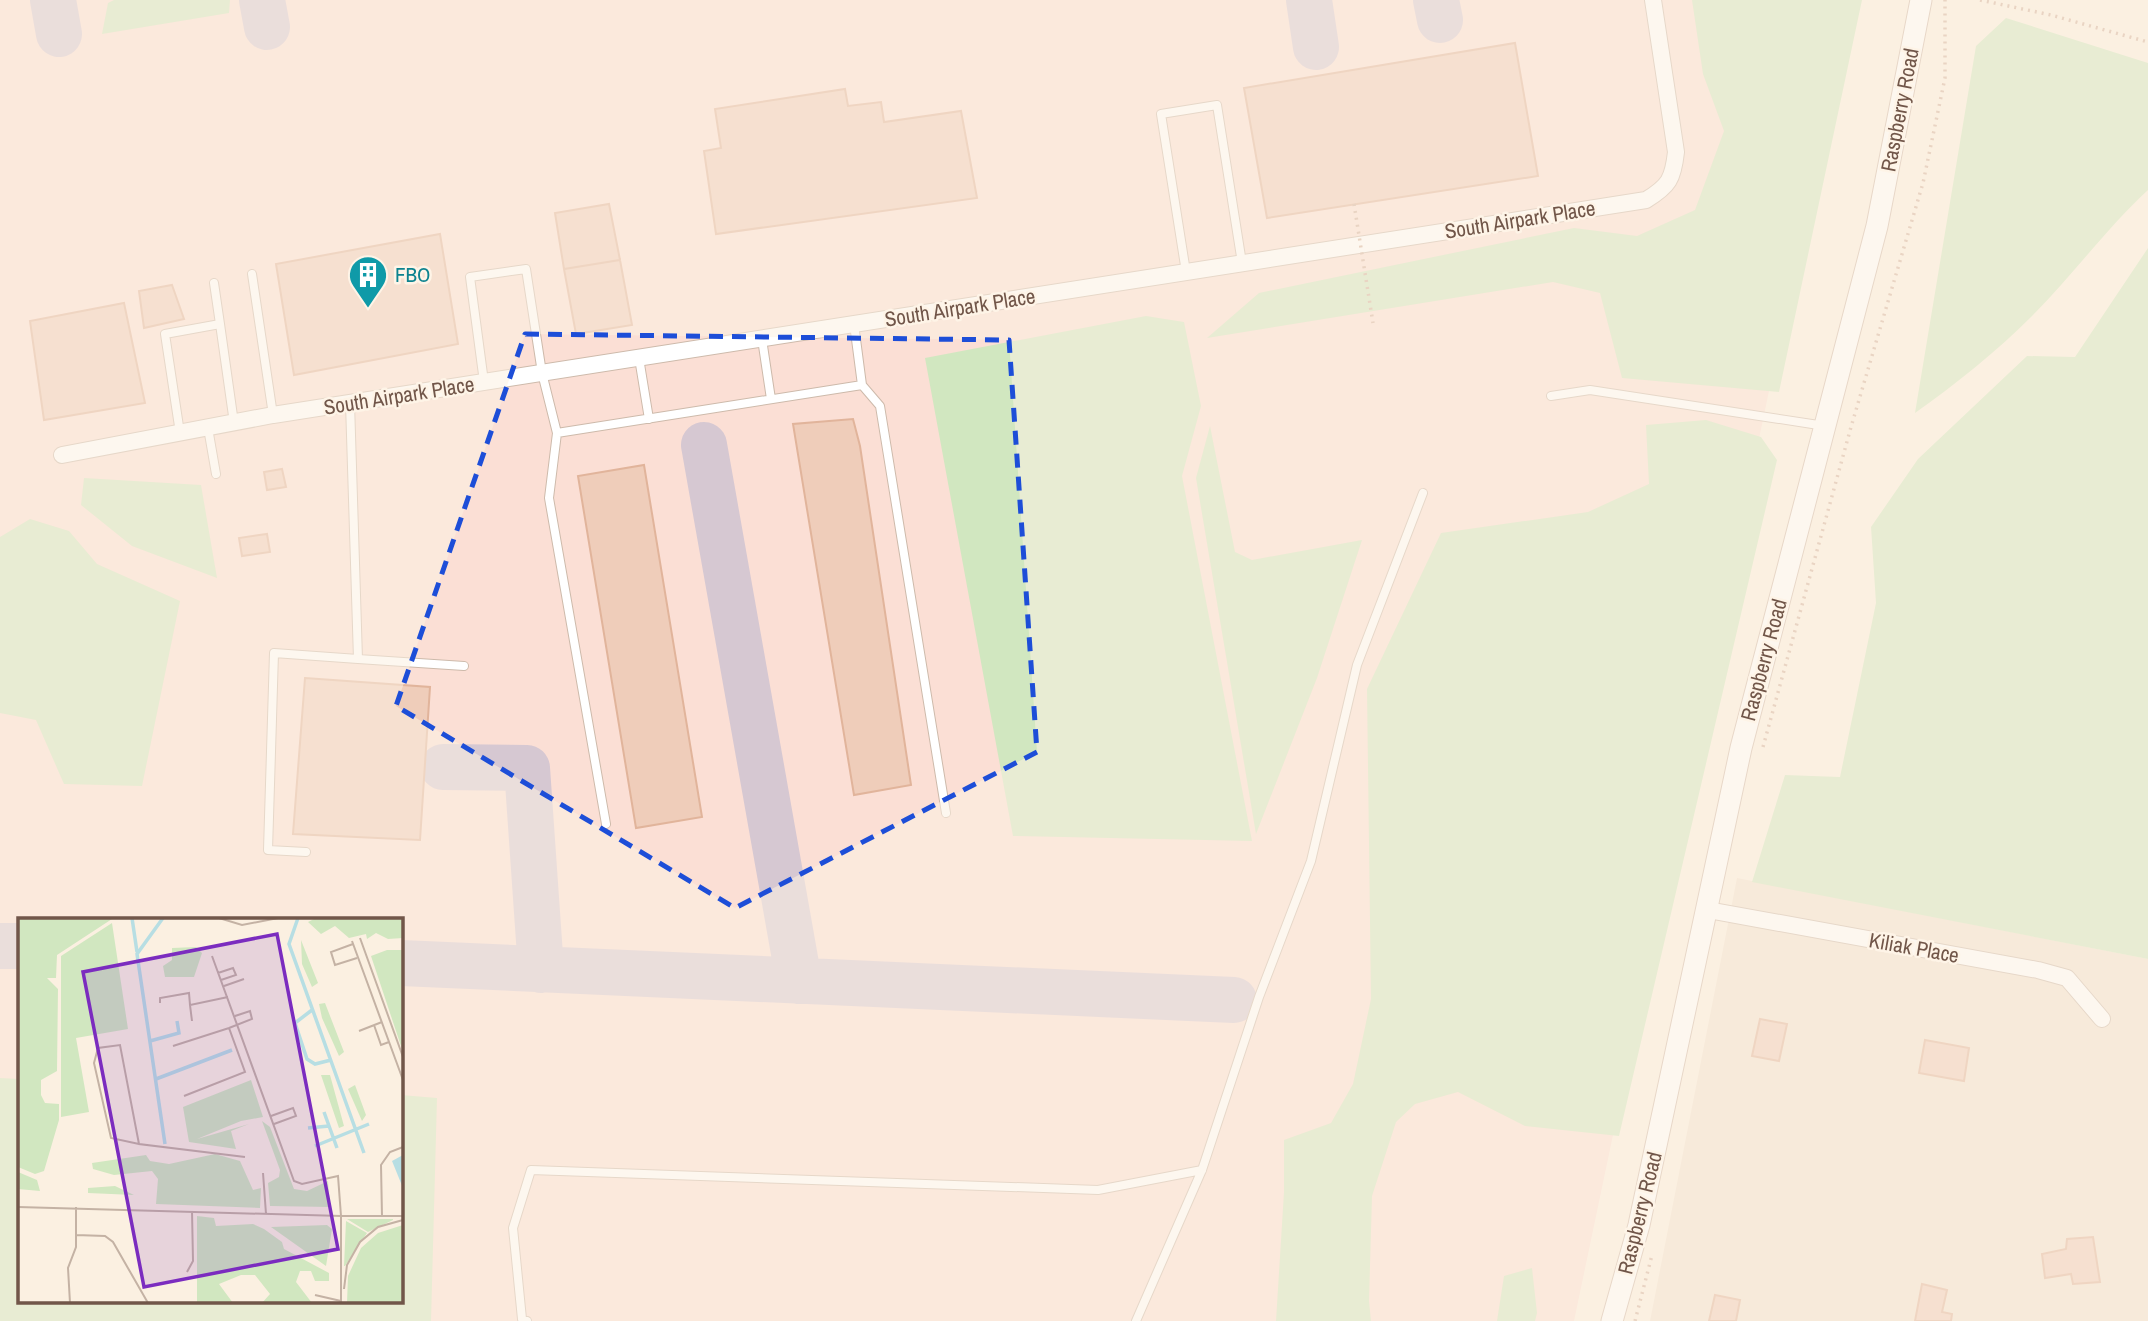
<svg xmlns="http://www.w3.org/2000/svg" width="2148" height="1321" font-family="'Archivo Narrow',sans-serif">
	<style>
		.residential { fill: #f2e2d0 }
		.commercial { fill: #fbdfd5; fill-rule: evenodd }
		.green { fill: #d1e7c0 }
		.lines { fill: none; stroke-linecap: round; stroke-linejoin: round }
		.taxiway { stroke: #d6c8d2; stroke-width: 46 }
		.building { fill: #efcdba; stroke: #e1b49b; stroke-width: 2 }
		.lane-casing { stroke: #cdbaab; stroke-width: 10 }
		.street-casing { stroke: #cdbaab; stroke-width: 18 }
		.secondary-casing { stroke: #d0b9a9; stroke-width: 23 }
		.path { stroke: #d3b19d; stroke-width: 3.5; stroke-dasharray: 2 5; stroke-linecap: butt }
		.lane { stroke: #fff; stroke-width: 8 }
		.street { stroke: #fff; stroke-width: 16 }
		.secondary { stroke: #fff; stroke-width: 21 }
		.path-bridge { stroke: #d3b19d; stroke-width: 3.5; stroke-dasharray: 2 5; stroke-linecap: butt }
		.marked { fill: none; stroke: #1d4ed8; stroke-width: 5; stroke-dasharray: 14 9; stroke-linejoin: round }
		.labels { text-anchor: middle; stroke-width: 5; stroke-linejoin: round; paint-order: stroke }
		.street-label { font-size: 21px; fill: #715649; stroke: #fef4e7 }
		.culture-label { font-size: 21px; fill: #0d838f; stroke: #fef4e7; text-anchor: start }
		.inset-river { fill: none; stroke: #b7dee3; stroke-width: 3.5 }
		.inset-road { fill: none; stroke: #c4b2a4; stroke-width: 2 }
		.view { fill: #7b2cbf; fill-opacity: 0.15; stroke: #7b2cbf; stroke-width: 3.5 }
		.inset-edge { fill: none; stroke: #715649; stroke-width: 3.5 }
	</style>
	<rect width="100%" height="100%" fill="#fbf0e1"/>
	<!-- residential -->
	<path class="residential" d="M1737 878 2148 959V1321H1650Z"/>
	<!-- commercial -->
	<path class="commercial" d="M0 0H1851L1574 1321H0ZM19 920H401V1302H19Z"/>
	<!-- green -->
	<path class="green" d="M114 0H230L229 13 102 34 108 3Z
		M1692 0H1862L1779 392 1622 378 1600 293 1553 282 1207 338 1259 293 1574 228 1637 236 1695 210 1724 131 1703 74Z
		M2006 18 2148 63V190C2106 229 2072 276 2031 317 1996 352 1956 384 1915 413L1976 46Z
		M2148 248V959L1752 882 1785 775 1840 777 1876 603 1871 527 1918 459 2027 356 2075 357Z
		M1146 316 1184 322 1201 406 1182 476 1252 841 1013 836 925 358Z
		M1706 420 1761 437 1777 460 1619 1136 1525 1126 1458 1092 1415 1104 1396 1122 1372 1196 1369 1301 1371 1321H1276L1284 1192V1140L1331 1123 1353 1084 1371 999 1367 689 1441 533 1588 512 1649 484 1646 425Z
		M1210 426 1235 552 1252 560 1362 540 1317 678 1256 834 1196 478Z
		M84 478 201 485 217 578 132 546 81 505Z
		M30 519 69 531 97 564 180 601 142 786 64 784 36 720 0 713V537Z
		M0 1078 19 1079V1302H401V1095L437 1098 431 1321H0Z
		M1532 1268 1537 1313 1535 1321H1497L1504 1276Z"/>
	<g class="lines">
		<!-- taxiway -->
		<path class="taxiway" d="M53 0 59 34
			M262 0 267 27
			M1309 0 1316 47
			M1436 0 1440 20
			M704 445 799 981
			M443 767 527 768 541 970
			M0 946H19
			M401 963 1234 1000"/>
	</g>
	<!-- building -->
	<path class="building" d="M1515 43 1538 176 1267 218 1244 88Z
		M845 89 848 106 881 102 884 122 961 111 977 198 716 234 704 151 721 148 715 109Z
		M609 204 620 260 564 269 555 213Z
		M440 234 458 344 294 375 276 264Z
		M620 260 632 325 576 334 564 269Z
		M172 285 184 319 144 328 139 291Z
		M124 303 145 403 44 420 30 321Z
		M853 419 860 446 911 785 854 795 793 424Z
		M644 465 702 817 636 828 578 476Z
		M282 469 286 487 267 490 264 472Z
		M267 534 270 552 242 556 239 538Z
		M305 678 430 687 420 840 293 834Z
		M1760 1019 1787 1024 1779 1061 1752 1056Z
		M1925 1040 1969 1048 1964 1081 1919 1073Z
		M2093 1237 2100 1282 2073 1284 2071 1274 2045 1278 2042 1254 2066 1249 2067 1239Z
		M1922 1284 1947 1290 1942 1312 1952 1314 1951 1321H1915Z
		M1715 1295 1740 1300 1736 1321H1709Z"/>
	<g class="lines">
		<!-- lane casing -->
		<g class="lane-casing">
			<path id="lane" d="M1186 272 1161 114 1217 105 1242 263
				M252 274 273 415
				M214 283 220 324
				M854 324 862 385
				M762 339 771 399
				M639 358 649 419
				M484 382 470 277 526 269 542 373 557 433
				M1551 396 1590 390 1825 426
				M350 403 358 659 464 666
				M208 428 216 474
				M180 433 165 334 220 324 234 423
				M606 824 549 498 557 433 862 385 880 406 946 813
				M306 852 268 850 274 653 358 659
				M527 1321 522 1319 513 1228 531 1170 1098 1190 1202 1170
				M1136 1321 1202 1170 1259 997 1311 861 1357 665 1423 493"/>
		</g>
		<!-- street casing -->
		<g class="street-casing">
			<path id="street" d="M62 455 273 415 1646 200C1669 186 1673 179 1676 152L1653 0
				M1708 910 2038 970 2067 978 2102 1019"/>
		</g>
		<!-- secondary casing -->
		<g class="secondary-casing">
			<path id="secondary" d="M1612 1321 1639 1225 1741 748 1877 226 1921 0"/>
		</g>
		<!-- path -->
		<path class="path" d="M1980 0 2051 15 2148 42
			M1763 747 1851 427 1923 183 1945 78V0
			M1635 1321 1652 1255"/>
		<!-- lane -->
		<use href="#lane" class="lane"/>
		<!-- street -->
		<use href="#street" class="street"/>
		<!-- secondary -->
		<use href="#secondary" class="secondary"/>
		<!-- path-bridge -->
		<path class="path-bridge" d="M1354 204 1373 323"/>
	</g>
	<!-- marked area -->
	<path d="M0 0H2148V1321H0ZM525 334 1009 340 1037 752 735 908 396 706Z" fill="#fbf0e1" fill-opacity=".55" fill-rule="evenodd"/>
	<path class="marked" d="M525 334 1009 340 1037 752 735 908 396 706Z"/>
	<!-- icons -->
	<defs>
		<g id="building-pin" transform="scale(2.0125)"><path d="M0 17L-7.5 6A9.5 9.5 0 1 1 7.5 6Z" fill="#0f9aa8" stroke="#fef4e7"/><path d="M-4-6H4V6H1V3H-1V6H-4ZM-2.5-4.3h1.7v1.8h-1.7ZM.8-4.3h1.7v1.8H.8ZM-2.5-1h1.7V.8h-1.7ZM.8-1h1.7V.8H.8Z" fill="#fff"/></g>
	</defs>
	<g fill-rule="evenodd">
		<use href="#building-pin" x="368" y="275"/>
	</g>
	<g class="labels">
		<!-- street labels -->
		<g class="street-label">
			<text transform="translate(1900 110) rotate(-79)" y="7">Raspberry Road</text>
			<text transform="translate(1520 220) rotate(-9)" y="7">South Airpark Place</text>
			<text transform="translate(960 308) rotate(-9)" y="7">South Airpark Place</text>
			<text transform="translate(399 396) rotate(-9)" y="7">South Airpark Place</text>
			<text transform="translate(1764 660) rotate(-75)" y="7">Raspberry Road</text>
			<text transform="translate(1914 948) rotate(10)" y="7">Kiliak Place</text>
			<text transform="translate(1640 1213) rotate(-76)" y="7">Raspberry Road</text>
		</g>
		<!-- culture labels -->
		<g class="culture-label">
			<text x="395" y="282">FBO</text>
		</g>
	</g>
	<!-- overview -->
	<g transform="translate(18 918)">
		<rect width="385" height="385" fill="#fbf0e1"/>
		<path d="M0 0 94 1 39 37 38 60H29L40 71 39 153 23 162V177L27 185 41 186V202L26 253 17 256 0 249ZM298 0H385V20L370 21 358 15 349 21 348 16 331 20 317 8 303 16 290 4ZM94 5 110 111 58 120 71 194 43 199V38ZM283 22 300 65 294 69 284 46ZM178 29 184 35 176 59H147L145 48 154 42V30ZM369 32H385V134L353 38ZM307 85 326 134 321 138 304 100 301 86ZM303 157H312L326 208 321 210ZM233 162 245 199 223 203 179 221 231 206 213 213 218 231 171 224 165 189ZM337 167 348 197 344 203 330 171ZM244 203 252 209 276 271 289 273 310 263 312 289 252 288 250 265 261 259 262 252ZM197 236 222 243 235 272 243 270 242 290 138 286 140 261 134 253 96 257 75 251 74 245 128 237 132 243 151 246ZM0 254 19 262 22 273 0 271ZM97 268 116 277 70 275V270ZM179 298 196 300 198 308 235 306 246 311 264 324 266 331 311 355V363H297L293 353H282L278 364 294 385H244L252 376 237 357H223L201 366 215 385H179ZM329 301H375V302L350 314ZM328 303 349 315 327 348H326ZM309 307 314 311 308 348 253 309ZM385 307V385H329L330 358 343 330 360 315Z" fill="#d1e7c0"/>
		<path d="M385 237V270L374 243Z" fill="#b7dee3"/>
		<path class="inset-river" d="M114 0 119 34M145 0 119 36 147 226M280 0 271 26 346 235M294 92 277 105 289 141 297 146 313 142M132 123 161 115 159 103M138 161 214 132M306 194 319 230M290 210 311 208M297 228 351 206"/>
		<path class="inset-road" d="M201 0 224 7 260 0M342 20 385 139M334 23 385 162M335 26 313 34 317 47 339 40M200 55 215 50 218 57 203 62M206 68 226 61M142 85V80L171 75 172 87M174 103 172 87 210 79M356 107 363 127 371 124M211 110 234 101 232 93 217 98M341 113 364 104M155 128 211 110 227 154 166 178M253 198 275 190 278 198 256 206M121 226 93 220 76 145 80 130 102 127 121 226 227 239M245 255 248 296M0 289 323 298 320 258 284 266 276 263 194 38M364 298 363 247 372 234 385 229M58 317 87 318 95 324 130 385M169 354 175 343 174 293M326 371 329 347 342 324 360 309 385 302M297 377 323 383M52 385 50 350 58 329V289M323 385V298H385"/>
		<path class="view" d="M259 16 320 331 126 369 65 54Z"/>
		<rect width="385" height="385" class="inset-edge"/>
	</g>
</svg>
